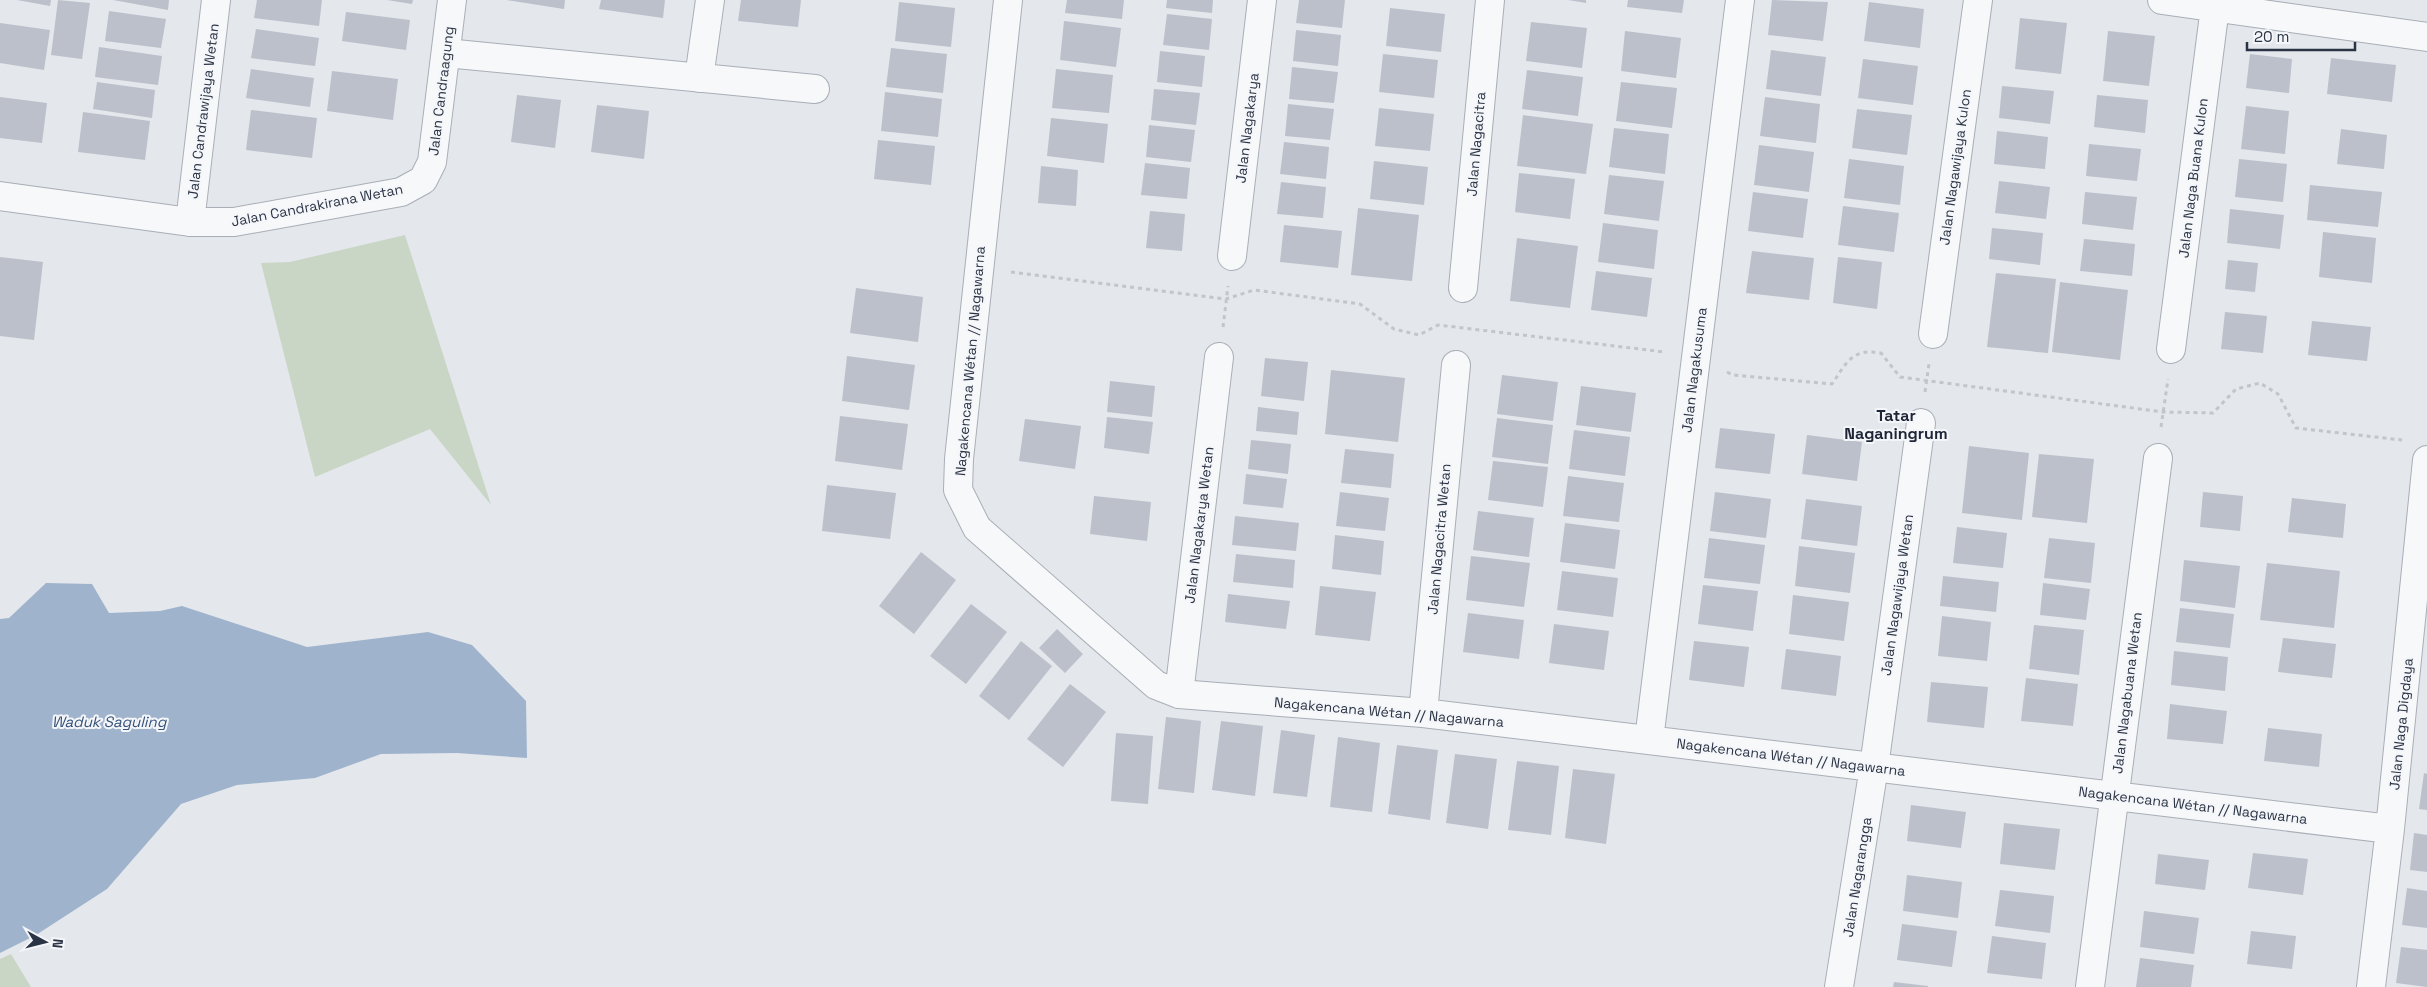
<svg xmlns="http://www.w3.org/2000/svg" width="2427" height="987" font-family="'Space Grotesk',sans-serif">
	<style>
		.green { fill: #c9d6c5 }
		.water { fill: #9fb4cc }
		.building { fill: #bbc0ca }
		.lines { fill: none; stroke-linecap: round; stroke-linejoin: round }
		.minor-casing { stroke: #a9aeb7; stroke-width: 30 }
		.path { stroke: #c2c5cb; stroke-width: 3; stroke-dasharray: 4 4; stroke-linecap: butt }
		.minor { stroke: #f7f8fa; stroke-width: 28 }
		.labels { text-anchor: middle; stroke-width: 4; stroke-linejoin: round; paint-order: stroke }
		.street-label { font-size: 14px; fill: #2b3445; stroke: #f4f6f9 }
		.water-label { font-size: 15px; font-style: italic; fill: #34527a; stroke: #f4f6f9 }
		.quarter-label { font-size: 16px; font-weight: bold; fill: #1d2536; stroke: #f4f6f9 }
	</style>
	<rect width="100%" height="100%" fill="#e4e7ec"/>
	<!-- green -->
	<path class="green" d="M405 235 491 505 430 429 315 477 261 263 290 262Z
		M11 954 31 987H0V959Z"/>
	<!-- water -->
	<path class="water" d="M46 583 92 584 109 613 160 611 182 606 307 647 428 632 472 645 526 701 527 758 457 753 381 754 315 778 237 785 181 804 107 889 36 935 0 953V619L9 618Z"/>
	<!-- building -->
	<path class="building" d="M17 0H51L50 6Z
		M58 0 90 3 82 59 51 55Z
		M113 0H169L168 10Z
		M257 0H322L319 26 254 18Z
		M387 0H413L412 4Z
		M506 0H565L564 9Z
		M601 0H665L663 18 599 9Z
		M741 0H801L798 27 738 21Z
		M1067 0H1124L1122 19 1065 13Z
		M1167 0H1213L1212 13 1166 8Z
		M1299 0H1345L1342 28 1296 23Z
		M1568 0H1586V3Z
		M1628 0H1684L1682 13 1627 7Z
		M1772 0 1828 2 1823 41 1768 35Z
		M899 2 955 8 951 47 895 41Z
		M1869 2 1924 9 1920 48 1864 41Z
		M1390 8 1445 14 1441 52 1386 46Z
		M109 11 166 19 161 48 105 41Z
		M346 12 410 20 406 50 342 41Z
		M1167 14 1212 19 1209 50 1163 45Z
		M2020 18 2067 23 2061 74 2015 69Z
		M1064 21 1121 28 1116 67 1060 60Z
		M1531 22 1587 28 1582 68 1526 61Z
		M0 23 50 30 44 70 0 63Z
		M256 29 319 38 315 66 251 58Z
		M1296 30 1341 35 1338 66 1293 61Z
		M1625 31 1681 38 1676 78 1621 71Z
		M2108 31 2155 36 2149 86 2103 81Z
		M99 47 162 56 158 85 95 77Z
		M891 48 947 54 943 93 886 87Z
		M1771 50 1826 57 1821 96 1766 89Z
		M1160 51 1205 56 1202 87 1157 82Z
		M1383 54 1438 60 1434 98 1379 92Z
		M2250 54 2292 59 2289 93 2246 88Z
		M2331 58 2396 65 2392 102 2327 94Z
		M1863 59 1918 66 1913 105 1858 98Z
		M1292 67 1338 72 1334 103 1289 99Z
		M251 69 314 78 310 107 246 98Z
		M1056 69 1113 75 1109 113 1052 108Z
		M1527 70 1583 77 1578 116 1522 109Z
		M332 71 398 79 393 120 327 111Z
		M97 82 155 90 152 118 93 109Z
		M1621 82 1677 88 1672 128 1616 121Z
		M2002 86 2054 91 2050 124 1999 118Z
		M1154 89 1200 93 1196 125 1151 120Z
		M885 92 942 99 938 137 881 131Z
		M517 95 561 100 555 148 511 142Z
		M2097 95 2148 100 2145 133 2094 127Z
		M0 97 47 103 42 143 0 138Z
		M1765 97 1820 104 1816 143 1760 136Z
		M1288 104 1334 109 1330 140 1285 136Z
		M597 105 649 111 644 159 591 152Z
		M2246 106 2289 111 2285 154 2241 149Z
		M1379 108 1434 114 1430 151 1375 146Z
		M1857 109 1912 115 1907 155 1852 148Z
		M251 110 317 118 312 158 246 150Z
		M83 112 150 121 145 160 78 152Z
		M1523 115 1593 124 1586 174 1517 166Z
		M1051 118 1108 124 1104 163 1047 156Z
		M1149 125 1195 130 1191 162 1146 157Z
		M1614 128 1669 134 1665 174 1609 167Z
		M2341 129 2387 135 2384 169 2337 164Z
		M1997 131 2048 137 2045 169 1994 164Z
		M878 140 935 146 931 185 874 179Z
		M1284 142 1329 147 1326 179 1280 174Z
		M2089 144 2141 149 2137 181 2086 176Z
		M1759 145 1814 152 1809 192 1754 185Z
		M1849 159 1904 166 1900 205 1844 198Z
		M2239 159 2287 164 2283 202 2235 197Z
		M1374 161 1428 167 1424 205 1370 199Z
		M1145 163 1190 168 1187 199 1141 195Z
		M1041 166 1078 170 1076 206 1038 203Z
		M1519 173 1575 179 1570 219 1515 212Z
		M1609 175 1664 181 1659 221 1604 214Z
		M1999 181 2050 187 2046 219 1995 213Z
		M1281 182 1326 187 1323 218 1277 214Z
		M2310 185 2382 192 2378 227 2307 220Z
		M1753 192 1808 199 1803 238 1748 231Z
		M2085 192 2137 197 2133 230 2082 224Z
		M1843 206 1899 213 1894 252 1838 245Z
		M1358 208 1419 215 1412 281 1351 275Z
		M2230 209 2284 215 2280 249 2227 243Z
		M1150 211 1185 214 1182 251 1146 248Z
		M1603 223 1658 230 1654 269 1598 262Z
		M1284 225 1342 231 1338 268 1280 262Z
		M1992 228 2043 233 2040 265 1989 259Z
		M2323 232 2376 238 2372 283 2319 277Z
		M1517 238 1578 246 1570 308 1510 301Z
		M2084 239 2135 244 2132 276 2080 271Z
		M1752 251 1814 258 1809 300 1746 293Z
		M0 257 43 262 34 340 0 336Z
		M1838 257 1882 262 1877 309 1833 303Z
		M2228 260 2258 263 2255 292 2225 289Z
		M1596 271 1652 278 1647 317 1591 310Z
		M1996 273 2056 279 2048 353 1987 347Z
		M2060 282 2128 290 2120 360 2052 352Z
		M856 288 923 297 918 342 850 333Z
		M2225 312 2267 316 2263 353 2221 349Z
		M2312 321 2371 327 2367 361 2308 355Z
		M847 356 915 365 909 410 842 401Z
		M1265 358 1308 362 1304 401 1261 396Z
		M1331 370 1405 378 1398 442 1325 434Z
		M1502 375 1558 382 1553 421 1497 414Z
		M1110 381 1155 386 1152 417 1107 412Z
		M1581 386 1636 393 1631 432 1576 425Z
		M1258 407 1299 412 1297 435 1256 431Z
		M840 416 908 424 902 470 835 461Z
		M1107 417 1153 422 1149 454 1104 448Z
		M1497 418 1553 425 1548 464 1492 457Z
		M1025 419 1081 426 1075 469 1019 461Z
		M1720 428 1775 434 1770 474 1715 468Z
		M1574 430 1630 437 1625 476 1569 469Z
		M1807 435 1862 442 1857 481 1802 474Z
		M1251 440 1291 444 1288 474 1248 469Z
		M1969 446 2029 453 2022 520 1962 513Z
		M1345 449 1394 454 1391 488 1341 483Z
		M2039 454 2094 459 2087 523 2032 517Z
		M1493 461 1548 467 1543 507 1488 500Z
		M1246 474 1287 479 1283 508 1243 504Z
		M1568 476 1624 483 1619 522 1563 516Z
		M827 485 896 493 890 539 822 531Z
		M1340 492 1389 498 1385 531 1336 526Z
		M1715 492 1771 499 1766 538 1710 531Z
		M2203 492 2243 496 2240 531 2200 527Z
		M1094 496 1151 502 1147 541 1090 534Z
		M2292 498 2346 504 2343 538 2288 532Z
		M1806 499 1862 506 1857 546 1801 539Z
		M1478 511 1534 518 1529 557 1473 550Z
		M1235 516 1299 523 1296 551 1232 545Z
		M1565 523 1620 530 1615 569 1560 562Z
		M1957 527 2007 533 2003 568 1953 563Z
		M1335 535 1384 541 1381 575 1332 569Z
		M1709 538 1765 545 1760 584 1704 578Z
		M2049 538 2095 543 2091 583 2044 578Z
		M1799 546 1855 553 1850 593 1795 586Z
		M921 552 956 580 914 634 879 606Z
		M1236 554 1295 560 1293 588 1233 582Z
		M1471 556 1530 563 1524 607 1466 600Z
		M2184 560 2240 566 2235 608 2180 601Z
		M2267 563 2340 571 2334 628 2260 620Z
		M1562 571 1618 578 1613 617 1557 610Z
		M1943 576 1999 582 1996 612 1940 606Z
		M2043 583 2090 589 2086 620 2040 615Z
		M1703 585 1758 591 1753 631 1698 624Z
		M1320 586 1376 592 1370 641 1315 635Z
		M1228 594 1290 601 1286 629 1225 622Z
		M1793 595 1849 602 1844 641 1789 634Z
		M971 604 1007 632 966 684 930 656Z
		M2180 608 2234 614 2230 648 2176 642Z
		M1468 613 1524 620 1519 659 1463 652Z
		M1942 616 1991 622 1987 661 1938 656Z
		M1554 624 1609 631 1604 670 1549 663Z
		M2034 625 2084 630 2079 675 2029 669Z
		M1057 629 1083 654 1065 673 1039 648Z
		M2283 638 2336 644 2332 678 2278 672Z
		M1021 641 1052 666 1009 720 979 696Z
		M1694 641 1749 647 1744 687 1689 680Z
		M1786 649 1841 656 1836 696 1781 689Z
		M2174 651 2228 657 2225 691 2171 685Z
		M2026 678 2078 684 2073 726 2021 721Z
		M1931 682 1988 687 1984 728 1927 722Z
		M1070 684 1106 712 1063 767 1027 739Z
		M2170 704 2227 711 2223 744 2167 739Z
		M1166 717 1201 721 1194 793 1158 789Z
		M1221 721 1263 726 1255 796 1212 790Z
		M2268 728 2322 734 2319 767 2264 761Z
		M1281 730 1315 735 1307 797 1273 793Z
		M1116 733 1153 736 1148 804 1111 801Z
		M1338 737 1380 743 1372 812 1330 807Z
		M1397 745 1438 750 1430 820 1388 814Z
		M1455 754 1497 759 1488 829 1446 823Z
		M1517 761 1559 766 1551 835 1508 830Z
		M1573 769 1615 774 1606 844 1565 838Z
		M2424 773 2427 774V810L2419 809Z
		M1911 805 1966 812 1961 848 1907 841Z
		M2004 823 2060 829 2055 870 2000 864Z
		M2414 833 2427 835V872L2410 870Z
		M2253 853 2308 859 2303 895 2248 888Z
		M2158 854 2209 860 2205 890 2155 884Z
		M1907 875 1962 882 1958 918 1903 911Z
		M2407 888 2427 891V928L2402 925Z
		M2000 890 2054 896 2050 933 1995 926Z
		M2144 911 2199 918 2194 954 2140 947Z
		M1902 924 1957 931 1952 967 1897 960Z
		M2251 931 2296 936 2292 969 2247 964Z
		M1992 936 2046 943 2042 979 1987 973Z
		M2401 947 2427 950V987L2396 983Z
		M2140 958 2194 965 2191 987H2136Z
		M1894 982 1928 986V987H1893Z"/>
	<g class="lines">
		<!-- minor casing -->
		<g class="minor-casing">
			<path id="minor" d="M1008 0 959 459 958 490 977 528 1156 685 1179 694 1423 713 2390 829
				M2162 0 2427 37
				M446 53 815 89
				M699 78 710 0
				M0 196 190 222H234L401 192 423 180 432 162 452 0
				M190 222 216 0
				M1232 256 1262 0
				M1463 288 1490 0
				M1933 334 1978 0
				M2171 349 2215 7
				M1179 694 1219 357
				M1423 713 1456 365
				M1649 740 1740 0
				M1839 987 1874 767 1921 423
				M2090 987 2158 458
				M2371 987 2390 829 2427 460"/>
		</g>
		<!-- path -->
		<path class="path" d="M1011 272 1226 299 1254 290 1360 304 1394 329 1419 335 1438 325 1665 352
			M1223 327 1228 286
			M1727 372 1733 375 1832 384C1847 362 1852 348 1881 353L1900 377 2163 412 2213 413 2236 389 2260 383 2278 394 2296 428 2402 440
			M1925 392 1929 364
			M2161 427 2168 379"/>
		<!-- minor -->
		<use href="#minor" class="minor"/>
	</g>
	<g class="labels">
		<!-- street labels -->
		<g class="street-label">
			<text transform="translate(441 91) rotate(-83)" y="5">Jalan Candraagung</text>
			<text transform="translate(203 111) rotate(-83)" y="5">Jalan Candrawijaya Wetan</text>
			<text transform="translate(1247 128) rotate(-83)" y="5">Jalan Nagakarya</text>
			<text transform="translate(1476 144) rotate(-85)" y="5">Jalan Nagacitra</text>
			<text transform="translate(1955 167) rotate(-82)" y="5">Jalan Nagawijaya Kulon</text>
			<text transform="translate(2193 178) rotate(-83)" y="5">Jalan Naga Buana Kulon</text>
			<text transform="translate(317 205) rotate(-11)" y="5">Jalan Candrakirana Wetan</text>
			<text transform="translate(970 361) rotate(-85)" y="5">Nagakencana Wétan // Nagawarna</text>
			<text transform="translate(1694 370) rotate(-83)" y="5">Jalan Nagakusuma</text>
			<text transform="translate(1199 525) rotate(-83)" y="5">Jalan Nagakarya Wetan</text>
			<text transform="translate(1439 539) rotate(-85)" y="5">Jalan Nagacitra Wetan</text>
			<text transform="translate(1897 595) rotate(-82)" y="5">Jalan Nagawijaya Wetan</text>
			<text transform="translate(2127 693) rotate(-83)" y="5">Jalan Nagabuana Wetan</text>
			<text transform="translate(1389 712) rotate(5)" y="5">Nagakencana Wétan // Nagawarna</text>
			<text transform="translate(2401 724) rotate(-84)" y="5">Jalan Naga Digdaya</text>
			<text transform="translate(1791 757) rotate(7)" y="5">Nagakencana Wétan // Nagawarna</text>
			<text transform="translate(2193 805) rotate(7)" y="5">Nagakencana Wétan // Nagawarna</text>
			<text transform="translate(1857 877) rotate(-81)" y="5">Jalan Nagarangga</text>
		</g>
		<!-- water labels -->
		<g class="water-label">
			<text x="109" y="727">Waduk Saguling</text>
		</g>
		<!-- quarter labels -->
		<g class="quarter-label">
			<text x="1896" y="421">Tatar<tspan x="1896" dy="18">Naganingrum</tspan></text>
		</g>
	</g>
	<!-- north arrow -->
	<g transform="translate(45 942) rotate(97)" stroke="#f4f6f9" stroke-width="4" paint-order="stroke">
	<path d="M0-4L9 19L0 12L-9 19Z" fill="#2b3445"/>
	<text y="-8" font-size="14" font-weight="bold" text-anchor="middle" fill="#2b3445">N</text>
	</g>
	<!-- scale -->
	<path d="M2247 42v8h108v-8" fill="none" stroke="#2b3445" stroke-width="2.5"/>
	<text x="2254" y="42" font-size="15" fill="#2b3445" stroke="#f4f6f9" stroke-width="4" paint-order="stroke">20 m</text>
</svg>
